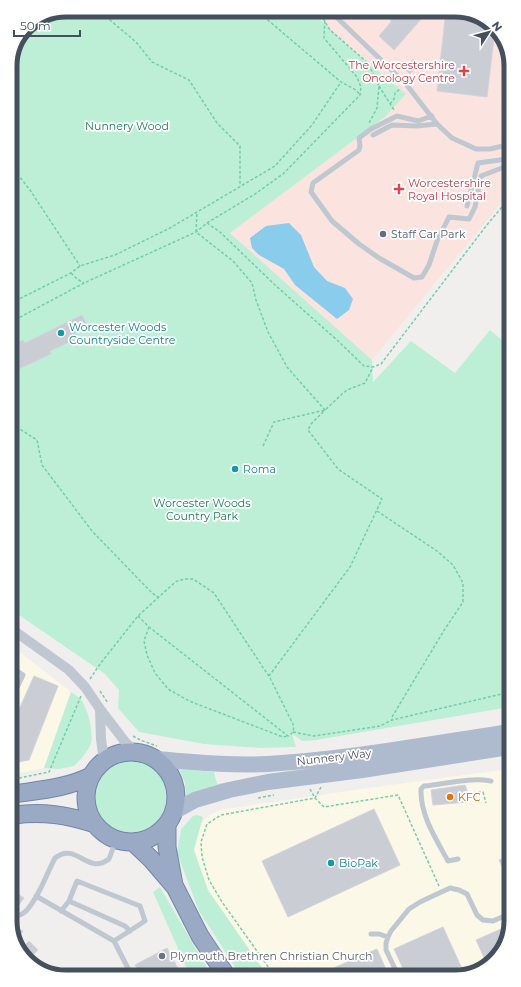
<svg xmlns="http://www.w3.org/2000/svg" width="521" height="987" font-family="Montserrat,sans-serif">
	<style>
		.commercial { fill: #fcf8e7 }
		.medical { fill: #fbe4df }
		.green { fill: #bdefd6 }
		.water { fill: #8acceb }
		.building { fill: #cacdd4; stroke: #d2d4da }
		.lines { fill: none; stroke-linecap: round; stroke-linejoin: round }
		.trunk-casing { stroke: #7186a9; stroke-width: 19 }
		.path { stroke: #75ccab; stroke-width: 1.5; stroke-dasharray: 3 2; stroke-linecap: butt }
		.service { stroke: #bfc7d0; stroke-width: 5 }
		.minor { stroke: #bfc7d0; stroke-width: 10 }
		.primary { stroke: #aebacd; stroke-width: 16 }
		.trunk { stroke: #9aaac5; stroke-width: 17 }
		.health-dot { fill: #e0444e; stroke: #fff; stroke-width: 1.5 }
		.service-dot { fill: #5c6f8a; stroke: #fff; stroke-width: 1.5 }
		.culture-dot { fill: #0f9aa8; stroke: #fff; stroke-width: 1.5 }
		.food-dot { fill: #e8710a; stroke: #fff; stroke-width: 1.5 }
		.worship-dot { fill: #6b7280; stroke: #fff; stroke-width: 1.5 }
		.labels { text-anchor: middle; stroke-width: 3.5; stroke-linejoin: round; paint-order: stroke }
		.health-label { font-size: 11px; fill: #be3a42; stroke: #fff; text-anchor: end }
		.park-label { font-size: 11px; fill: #177d56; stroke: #fff }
		.service-label { font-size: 11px; fill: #4e5e75; stroke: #fff; text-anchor: start }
		.culture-label { font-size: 11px; fill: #0d838f; stroke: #fff; text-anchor: start }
		.street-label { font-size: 11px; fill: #464f5c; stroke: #fff }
		.food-label { font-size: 11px; fill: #c56008; stroke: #fff; text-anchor: start }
		.worship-label { font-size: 11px; fill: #5b616d; stroke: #fff; text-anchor: start }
		.rim { fill: none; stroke: #464f5c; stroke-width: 5 }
	</style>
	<rect width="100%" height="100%" fill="#f1efee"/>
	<!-- commercial -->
	<path class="commercial" d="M13 647 71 692 44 768 14 774Z
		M510 769 511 922 501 952 477 973 267 975 212 901 195 866 192 839 197 827 208 816 220 810 354 790Z"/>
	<!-- medical -->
	<path class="medical" d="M310 10H459L489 21 507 44V196L372 360 230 233 385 117 406 94 348 46Z"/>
	<!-- green -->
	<path class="green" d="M66 10H310L348 46 406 94 385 117 230 233 372 360 373 382 411 341 455 373 490 330 508 345 510 707 316 740 302 741 292 734 296 747 261 748 204 744 139 732 118 708 119 690 105 674 13 611 10 62 26 26Z
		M71 692C75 695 79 697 81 700 88 708 95 737 90 746 86 754 80 760 74 766L59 769 44 768Z
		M95 797a37 37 0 1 1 74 0a37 37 0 1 1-74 0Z
		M179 769 214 772 217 784 223 783 224 786 186 796 185 783Z
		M197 815 203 817 194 850 208 890 267 975H240L199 911 177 853 181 829 193 816Z
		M160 887 210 973 212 975 190 976 153 892Z"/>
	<!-- water -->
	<path class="water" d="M289 223 301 235 314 267 327 281 345 288 353 299 349 310 337 319 295 285 284 269 259 255 252 248 250 238 266 226Z"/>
	<!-- building -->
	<path class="building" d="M390 10H429L394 50 379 36 391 22Z
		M446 10H459L489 21 495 29 487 97 437 91Z
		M413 59 419 64 410 74 405 69Z
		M82 315 86 323 74 328 78 338 50 351 51 354 12 372 11 346 23 340 25 343Z
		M34 676 58 686 29 760 13 763V723Z
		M465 785 468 793 467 802 433 805 431 790Z
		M374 809 400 865 288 917 262 861Z
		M511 855V886L499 860Z
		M14 891 24 898 14 912Z
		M510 925 501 952 487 964 476 940Z
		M14 926 23 931 19 937 14 934Z
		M443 927 464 973H405L394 949Z
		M29 941 38 950 33 955 24 946Z
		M167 948 182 976H141L135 965Z
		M377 949 388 974H320Z"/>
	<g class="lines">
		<!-- trunk casing -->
		<g class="trunk-casing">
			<path id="trunk" d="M86 797a45 45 0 1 1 90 0a45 45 0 1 1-90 0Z
				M14 794C40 790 67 788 91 776
				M14 815C43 811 67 815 95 824
				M167 826V847L174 885
				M133 842 151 859 175 887 200 936 226 975"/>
		</g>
		<!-- path -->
		<path class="path" d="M98 10 136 42 152 62 189 80 217 123 240 146V186
			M256 10 341 82 356 90 360 95
			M318 10 330 30 368 63 379 86 377 108 369 123
			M379 86 394 110
			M390 104 394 99 395 93 401 88
			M11 166 30 190 80 266
			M207 223 220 232 275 285 337 340 364 366 373 367 381 364 486 226 507 201
			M196 232 197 212
			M71 273 77 279 84 283
			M11 303 71 273 80 266 115 255 170 228 275 166 312 125 341 82
			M11 322 84 283 196 232 207 223 255 194 283 174 360 95 361 87 357 77 324 38 325 17
			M12 424 37 440 42 465 92 531 152 593 158 597
			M263 446 274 422 325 410 341 395 347 390 365 383 373 367
			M377 511 437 551 453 565 463 583V602L443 632 392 717V720
			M138 616 149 627 288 736C294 733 294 730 293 724L269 676 350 567 382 499 338 469 308 430 311 424 325 410 287 367 268 332 256 300 252 283 233 261 196 232
			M149 627 144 641 147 655 155 673 168 689 189 701 283 737 288 736
			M90 679 100 664 138 616 172 585 177 581 185 579H193L214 593 264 669 269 676
			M100 691 108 703
			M293 732 314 736 380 726 392 720 510 692
			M133 736 140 740 157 746
			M14 779 49 772 81 696
			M310 789 315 798 324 807 398 795 439 886
			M468 793 483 792 486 803
			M258 798 274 795
			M274 975 222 902 209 880 202 857 201 842 207 824 221 815 315 798 321 787"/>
		<!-- service -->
		<path class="service" d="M329 10 406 84 437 124 452 138 476 149H490L507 145
			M432 116 418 121 397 116 371 129 359 138 360 146 359 150 313 183 311 192 332 221 359 244 379 258 414 278 422 277 429 265 437 241 449 217 469 219 475 207 481 176 507 166
			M373 135 392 125 416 126 437 124
			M467 206 478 163 507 159
			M13 668 23 675 13 696
			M458 859 448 861C436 839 420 815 421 789L424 786C446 784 469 777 491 781
			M36 896 114 941 132 976
			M507 896 511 894
			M69 901 125 926 130 931
			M61 911 69 901 77 881 140 906 145 921 114 941
			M14 916C18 916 23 914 26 911 39 897 46 875 55 858 77 841 87 876 109 859L116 840
			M371 934H379L388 937
			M397 973 386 950V943L388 937 391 931 409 909 420 902 450 888 459 890 467 894 477 915 483 920 493 921 511 913"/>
		<!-- minor -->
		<path class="minor" d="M13 630 69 670 85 687 100 709 126 743 136 752
			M100 709 101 739 104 761"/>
		<!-- primary -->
		<path class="primary" d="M156 759C193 762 231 766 268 764 349 759 430 744 510 732
			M175 811 195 800 229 790 268 782 362 770 510 747"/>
		<!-- trunk -->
		<use href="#trunk" class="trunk"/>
	</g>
	<!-- markers -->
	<g class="health-dot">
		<path d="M462 65h4v4h4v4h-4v4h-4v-4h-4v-4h4z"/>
		<path d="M397 183h4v4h4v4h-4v4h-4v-4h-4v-4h4z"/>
	</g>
	<circle class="service-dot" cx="383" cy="234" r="4"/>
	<g class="culture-dot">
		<circle cx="61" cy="333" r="4"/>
		<circle cx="235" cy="469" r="4"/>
		<circle cx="331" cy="863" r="4"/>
	</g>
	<circle class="food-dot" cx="450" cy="797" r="4"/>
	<circle class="worship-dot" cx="162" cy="956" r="4"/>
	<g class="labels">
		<!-- health labels -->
		<g class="health-label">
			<text x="455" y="69">The Worcestershire<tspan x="455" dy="13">Oncology Centre</tspan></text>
			<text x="408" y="187" text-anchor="start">Worcestershire<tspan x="408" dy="13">Royal Hospital</tspan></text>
		</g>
		<!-- park labels -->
		<g class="park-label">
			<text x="127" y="130">Nunnery Wood</text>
			<text x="202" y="507">Worcester Woods<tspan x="202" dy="13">Country Park</tspan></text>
		</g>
		<!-- service labels -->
		<g class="service-label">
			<text x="391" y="238">Staff Car Park</text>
		</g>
		<!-- culture labels -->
		<g class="culture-label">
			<text x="69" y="331">Worcester Woods<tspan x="69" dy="13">Countryside Centre</tspan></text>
			<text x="243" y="473">Roma</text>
			<text x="339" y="867">BioPak</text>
		</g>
		<!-- street labels -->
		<g class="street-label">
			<text transform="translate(334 757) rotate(-7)" y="4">Nunnery Way</text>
		</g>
		<!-- food labels -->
		<g class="food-label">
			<text x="458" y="801">KFC</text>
		</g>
		<!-- worship labels -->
		<g class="worship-label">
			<text x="170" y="960">Plymouth Brethren Christian Church</text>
		</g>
	</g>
	<!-- crop -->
	<path d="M0 0H521V987H0ZM66 17H455A49 49 0 0 1 504 66V921A49 49 0 0 1 455 970H66A49 49 0 0 1 17 921V66A49 49 0 0 1 66 17Z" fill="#fff" fill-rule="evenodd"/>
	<path class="rim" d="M66 17H455A49 49 0 0 1 504 66V921A49 49 0 0 1 455 970H66A49 49 0 0 1 17 921V66A49 49 0 0 1 66 17Z"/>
	<!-- north arrow -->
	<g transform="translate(489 32) rotate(54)" stroke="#ffffff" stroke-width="3" paint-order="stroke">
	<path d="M0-3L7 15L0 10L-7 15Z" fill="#464f5c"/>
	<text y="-6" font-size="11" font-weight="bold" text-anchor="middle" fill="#464f5c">N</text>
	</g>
	<!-- scale -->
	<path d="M14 30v6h66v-6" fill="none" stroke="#464f5c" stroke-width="2"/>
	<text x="20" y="30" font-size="12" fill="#464f5c" stroke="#ffffff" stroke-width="3" paint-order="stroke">50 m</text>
</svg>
